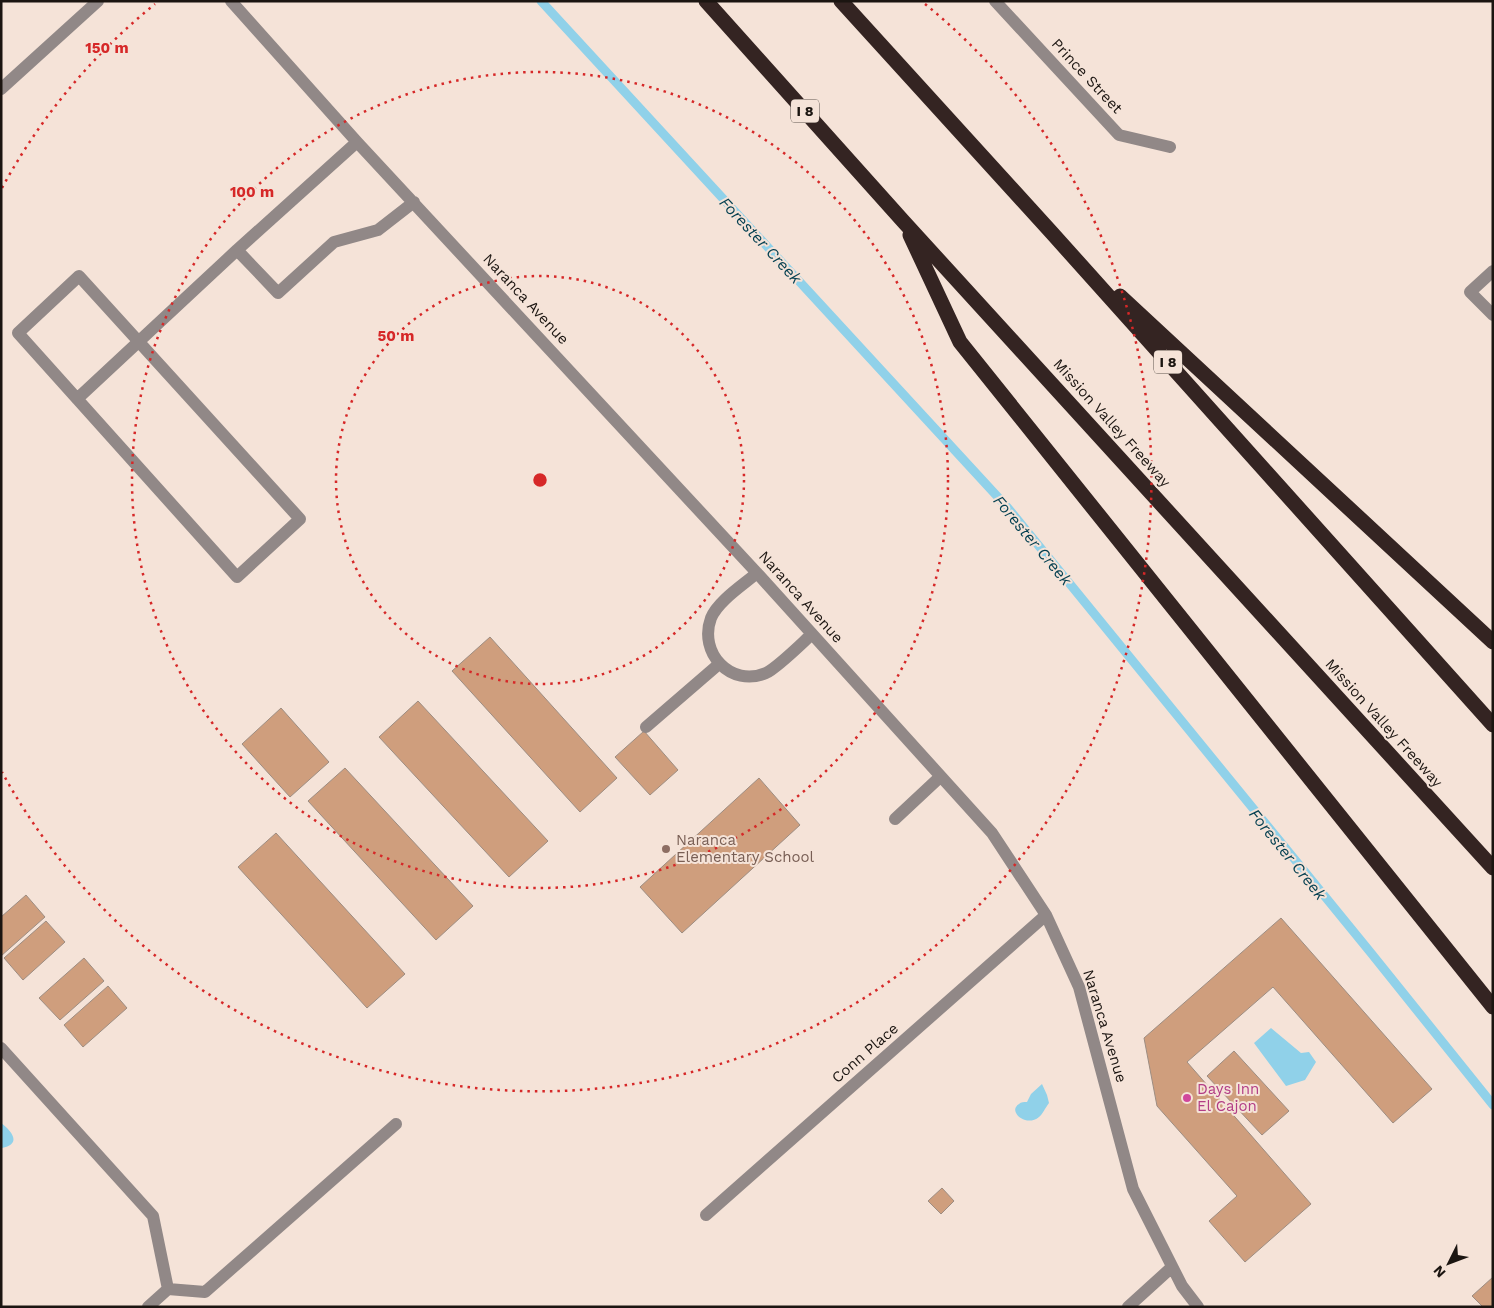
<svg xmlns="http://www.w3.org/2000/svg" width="1494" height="1308" font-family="'Work Sans',sans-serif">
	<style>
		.water { fill: #90d1e9 }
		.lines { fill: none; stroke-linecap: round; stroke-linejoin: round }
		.stream { stroke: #90d1e9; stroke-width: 9 }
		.building { fill: #cf9e7d; stroke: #9d8d82 }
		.minor { stroke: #918887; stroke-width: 12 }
		.highway { stroke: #342422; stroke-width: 15 }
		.ring { fill: none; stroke: #d62828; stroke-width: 2.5; stroke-dasharray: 2.5 5 }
		.education-dot { fill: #8d6e63; stroke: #f5e3d8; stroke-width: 2 }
		.hotel-dot { fill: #d1479c; stroke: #f5e3d8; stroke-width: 2 }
		.labels { text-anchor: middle; stroke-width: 4; stroke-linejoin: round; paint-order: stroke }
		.shield { fill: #f5e3d8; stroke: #5c534d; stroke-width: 1 }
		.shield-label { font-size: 14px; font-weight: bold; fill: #1b1511 }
		.street-label { font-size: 15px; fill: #1b1511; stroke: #f5e3d8 }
		.education-label { font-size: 15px; fill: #785e54; stroke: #f5e3d8; text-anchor: start }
		.hotel-label { font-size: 15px; fill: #b23c85; stroke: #f5e3d8; text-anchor: start }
		.water-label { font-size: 16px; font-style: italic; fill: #033f50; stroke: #f5e3d8 }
		.centre { fill: #d62828; stroke: #f5e3d8; stroke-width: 2.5 }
		.ring-label { font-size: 15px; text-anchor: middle; font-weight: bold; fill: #d62828; stroke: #f5e3d8; stroke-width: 4; stroke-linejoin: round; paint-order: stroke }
	</style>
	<rect width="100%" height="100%" fill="#f5e3d8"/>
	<!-- water -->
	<path class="water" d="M1271 1028 1301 1053 1309 1052 1316 1062 1305 1080 1286 1086 1254 1043Z
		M1042 1084 1047 1095 1049 1103C1045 1108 1043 1114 1039 1117 1026 1128 1007 1111 1019 1104 1021 1102 1024 1102 1027 1102L1031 1094Z
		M1 1123C12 1131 22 1144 2 1148Z"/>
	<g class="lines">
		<!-- stream -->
		<path class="stream" d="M541 1 1008 508 1371 953 1493 1105"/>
	</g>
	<!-- building -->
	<path class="building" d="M490 637 617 778 580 812 452 671Z
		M418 701 548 841 509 877 379 737Z
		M281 708 329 762 290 797 242 744Z
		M644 731 678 770 650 795 615 757Z
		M345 768 473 906 436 940 308 801Z
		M759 778 800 825 682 933 640 887Z
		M276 833 405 974 367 1008 238 867Z
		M26 895 45 917 1 956V917Z
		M1281 918 1432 1089 1393 1123 1273 987 1187 1062 1311 1204 1245 1262 1209 1221 1237 1196 1157 1106 1144 1038Z
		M46 921 65 942 23 980 4 958Z
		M84 958 104 981 60 1020 39 998Z
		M108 986 127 1008 83 1047 64 1025Z
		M1234 1051 1289 1111 1262 1135 1207 1076Z
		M942 1188 954 1201 941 1214 928 1201Z
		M1493 1277V1307H1483L1472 1296Z"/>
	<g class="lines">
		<!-- minor -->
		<path class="minor" d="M231 1 357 142 757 573 992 833 1046 915 1079 987 1133 1189 1182 1286 1198 1307
			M995 1 1119 135 1170 147
			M1 89 98 1
			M357 142 237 250 278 293 334 242 378 230 414 202
			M1493 271 1470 292 1493 315
			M79 276 300 519 237 577 18 333Z
			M77 399 237 250
			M757 573C743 585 718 601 711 618 698 653 731 688 766 673 778 667 801 644 812 634
			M646 727 719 664
			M895 819 940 777
			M1 1048 153 1216 168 1289 205 1292 396 1124
			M706 1215 1046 915
			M148 1307 168 1289
			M1128 1307 1172 1267"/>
		<!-- highway -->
		<path class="highway" d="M706 1 903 221 1493 868
			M841 1 1052 233 1493 725
			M910 235 960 342 1493 1007
			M1120 296 1493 642"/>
	</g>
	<!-- distance rings -->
	<g class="ring">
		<circle cx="540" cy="480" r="204"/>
		<circle cx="540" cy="480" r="408"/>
		<path d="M2 188A612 612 0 0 1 155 4M925 4A612 612 0 1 1 2 772"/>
	</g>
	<!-- markers -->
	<circle class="education-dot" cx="666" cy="849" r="5"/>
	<circle class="hotel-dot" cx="1187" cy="1098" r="5"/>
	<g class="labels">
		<!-- shield labels -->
		<g class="shield">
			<rect x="791" y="99.5" width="28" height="23" rx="4"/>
			<rect x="1154" y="350.5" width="28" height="23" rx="4"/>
		</g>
		<g class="shield-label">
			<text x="805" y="116">I 8</text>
			<text x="1168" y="367">I 8</text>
		</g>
		<!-- street labels -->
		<g class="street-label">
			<text transform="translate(1087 76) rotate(47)" y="5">Prince Street</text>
			<text transform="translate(526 299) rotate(47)" y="5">Naranca Avenue</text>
			<text transform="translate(1112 423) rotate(48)" y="5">Mission Valley Freeway</text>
			<text transform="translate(801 597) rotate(48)" y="5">Naranca Avenue</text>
			<text transform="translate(1384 723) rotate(48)" y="5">Mission Valley Freeway</text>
			<text transform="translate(1105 1026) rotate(73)" y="5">Naranca Avenue</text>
			<text transform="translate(865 1053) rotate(-41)" y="5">Conn Place</text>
		</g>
		<!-- education labels -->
		<g class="education-label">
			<text x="676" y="845">Naranca<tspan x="676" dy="17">Elementary School</tspan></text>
		</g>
		<!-- hotel labels -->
		<g class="hotel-label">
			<text x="1197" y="1094">Days Inn<tspan x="1197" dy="17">El Cajon</tspan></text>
		</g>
		<!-- water labels -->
		<g class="water-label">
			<text transform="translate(761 240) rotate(47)" y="6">Forester Creek</text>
			<text transform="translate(1033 540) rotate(50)" y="6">Forester Creek</text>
			<text transform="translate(1288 854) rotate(51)" y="6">Forester Creek</text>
		</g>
	</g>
	<circle cx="540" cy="480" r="8" class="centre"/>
	<g class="ring-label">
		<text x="107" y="53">150 m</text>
		<text x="252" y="197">100 m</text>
		<text x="396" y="341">50 m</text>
	</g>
	<!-- border -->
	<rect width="1494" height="1308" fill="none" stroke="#1b1511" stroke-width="5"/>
	<!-- north arrow -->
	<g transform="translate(1449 1263) rotate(228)" stroke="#f5e3d8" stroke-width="4" paint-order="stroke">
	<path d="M0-4L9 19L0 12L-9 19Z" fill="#1b1511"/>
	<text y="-8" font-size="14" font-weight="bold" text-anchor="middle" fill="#1b1511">N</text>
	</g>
</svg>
